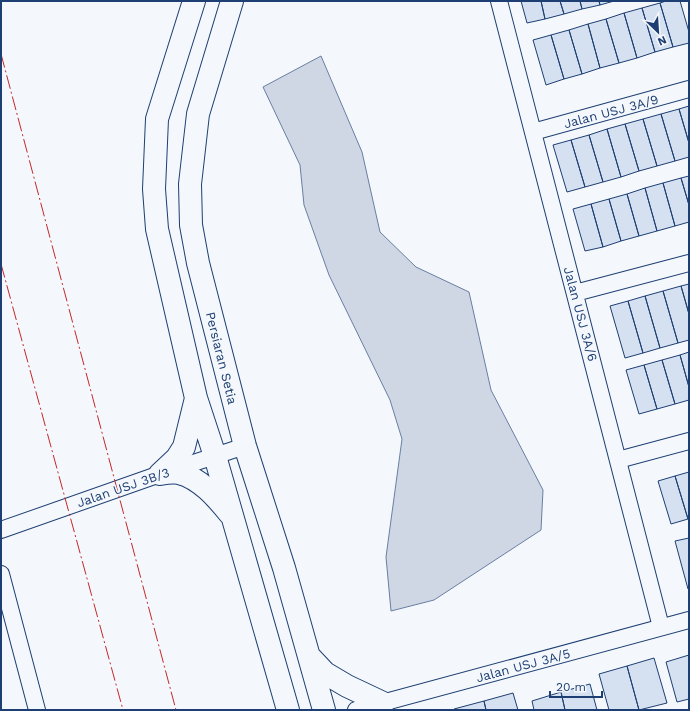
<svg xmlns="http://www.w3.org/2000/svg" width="690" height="711" font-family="'Work Sans',sans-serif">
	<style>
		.water { fill: #cfd7e4; stroke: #687fa3 }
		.building { fill: #d5e0f0; stroke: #1d3f73 }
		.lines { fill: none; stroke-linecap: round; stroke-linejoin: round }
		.street-casing { stroke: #1d3f73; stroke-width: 18 }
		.secondary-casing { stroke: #1d3f73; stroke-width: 24 }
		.street { stroke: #f4f7fb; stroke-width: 16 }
		.secondary { stroke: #f4f7fb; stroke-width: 22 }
		.power { stroke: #c62828; stroke-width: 1; stroke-dasharray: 14 3 2 3; stroke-linecap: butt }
		.labels { text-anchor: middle; stroke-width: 3; stroke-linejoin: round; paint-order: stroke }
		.street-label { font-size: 13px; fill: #1d3f73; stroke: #f4f7fb }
	</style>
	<rect width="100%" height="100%" fill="#f4f7fb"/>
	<!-- water -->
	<path class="water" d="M321 56 362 152 380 232 416 267 469 292 491 390 543 490 541 530 434 600 391 611 386 557 402 439 390 400 329 275 304 205 300 165 263 87Z"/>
	<!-- building -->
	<path class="building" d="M521 1H541L545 19 527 23Z
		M541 1H560L564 14 545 19Z
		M560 1H580L582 9 564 14Z
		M580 1H599L600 5 582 9Z
		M599 1H614L600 5Z
		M666 1H680L689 32V43L673 47 660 3Z
		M660 3 673 47 655 52 642 8Z
		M642 8 655 52 637 58 624 13Z
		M624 13 637 58 619 63 606 19Z
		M606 19 619 63 600 68 588 24Z
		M588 24 600 68 582 74 569 30Z
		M569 30 582 74 564 79 551 35Z
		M551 35 564 79 546 85 533 40Z
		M689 106V143L679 109Z
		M679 109 689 143V157L675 161 661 114Z
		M661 114 675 161 657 166 643 119Z
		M643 119 657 166 639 171 625 124Z
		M625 124 639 171 621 177 607 129Z
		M607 129 621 177 603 182 589 135Z
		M589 135 603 182 585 187 571 140Z
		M571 140 585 187 567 192 553 145Z
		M689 176V205L681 178Z
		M681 178 689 205V222L675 226 663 183Z
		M663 183 675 226 657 231 645 188Z
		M645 188 657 231 639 236 627 194Z
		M627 194 639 236 621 241 609 199Z
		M609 199 621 241 603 247 591 204Z
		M591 204 603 247 585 251 573 209Z
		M689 284V314L681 286Z
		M681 286 689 314V340L678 343 663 291Z
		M663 291 678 343 660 348 645 296Z
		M645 296 660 348 643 353 628 301Z
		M628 301 643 353 625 358 610 306Z
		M689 352V387L680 355Z
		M680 355 689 387V400L675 404 662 360Z
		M662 360 675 404 657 409 644 365Z
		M644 365 657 409 639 414 626 370Z
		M689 472V519H688L675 476Z
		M675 476 688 519 671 524 658 481Z
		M689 538V589H688L675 541Z
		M689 655V699L677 702 666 662Z
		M654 658 667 703 639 710 627 666Z
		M627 666 639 710H609L599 674Z
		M590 684 597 710H565L561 692Z
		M561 692 565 710H534L532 701Z
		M513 693 518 710H486L484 701Z
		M484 701 486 710H454V709Z"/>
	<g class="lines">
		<!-- street casing -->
		<g class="street-casing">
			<path id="street" d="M499 1 661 627
				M533 132 689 89
				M575 293 689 263
				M618 460 689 441
				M1 530 160 474 245 446
				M1 574 37 710
				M356 710 689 620"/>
		</g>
		<!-- secondary casing -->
		<g class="secondary-casing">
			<path id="secondary" d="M194 1 157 119 154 189 157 229 196 398 215 456 288 710
				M232 1 198 114 190 184 191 225 198 263 245 446 284 568 324 710
				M160 474C166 473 173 472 179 473 200 478 217 498 230 514
				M160 474 177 458 184 447 196 398
				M309 656 325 673 347 686 383 703"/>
		</g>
		<!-- street -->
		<use href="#street" class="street"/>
		<!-- secondary -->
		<use href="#secondary" class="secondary"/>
		<!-- power -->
		<path class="power" d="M1 54 176 710
			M1 264 123 710"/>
	</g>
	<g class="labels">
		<!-- street labels -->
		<g class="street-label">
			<text transform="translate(611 111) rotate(-15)" y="5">Jalan USJ 3A/9</text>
			<text transform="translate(581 314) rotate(75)" y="5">Jalan USJ 3A/6</text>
			<text transform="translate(222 358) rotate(76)" y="5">Persiaran Setia</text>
			<text transform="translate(123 487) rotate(-19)" y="5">Jalan USJ 3B/3</text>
			<text transform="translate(523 665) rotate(-15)" y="5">Jalan USJ 3A/5</text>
		</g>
	</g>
	<!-- border -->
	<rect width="690" height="711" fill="none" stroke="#1d3f73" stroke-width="4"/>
	<!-- north arrow -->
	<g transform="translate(658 32) rotate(155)" stroke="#f4f7fb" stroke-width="3" paint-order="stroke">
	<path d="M0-3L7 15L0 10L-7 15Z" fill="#1d3f73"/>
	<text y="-6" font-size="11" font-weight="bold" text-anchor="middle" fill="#1d3f73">N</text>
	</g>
	<!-- scale -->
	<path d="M550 691v6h52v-6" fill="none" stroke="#1d3f73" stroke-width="2"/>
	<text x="556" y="691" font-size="12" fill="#1d3f73" stroke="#f4f7fb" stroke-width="3" paint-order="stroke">20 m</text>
</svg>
